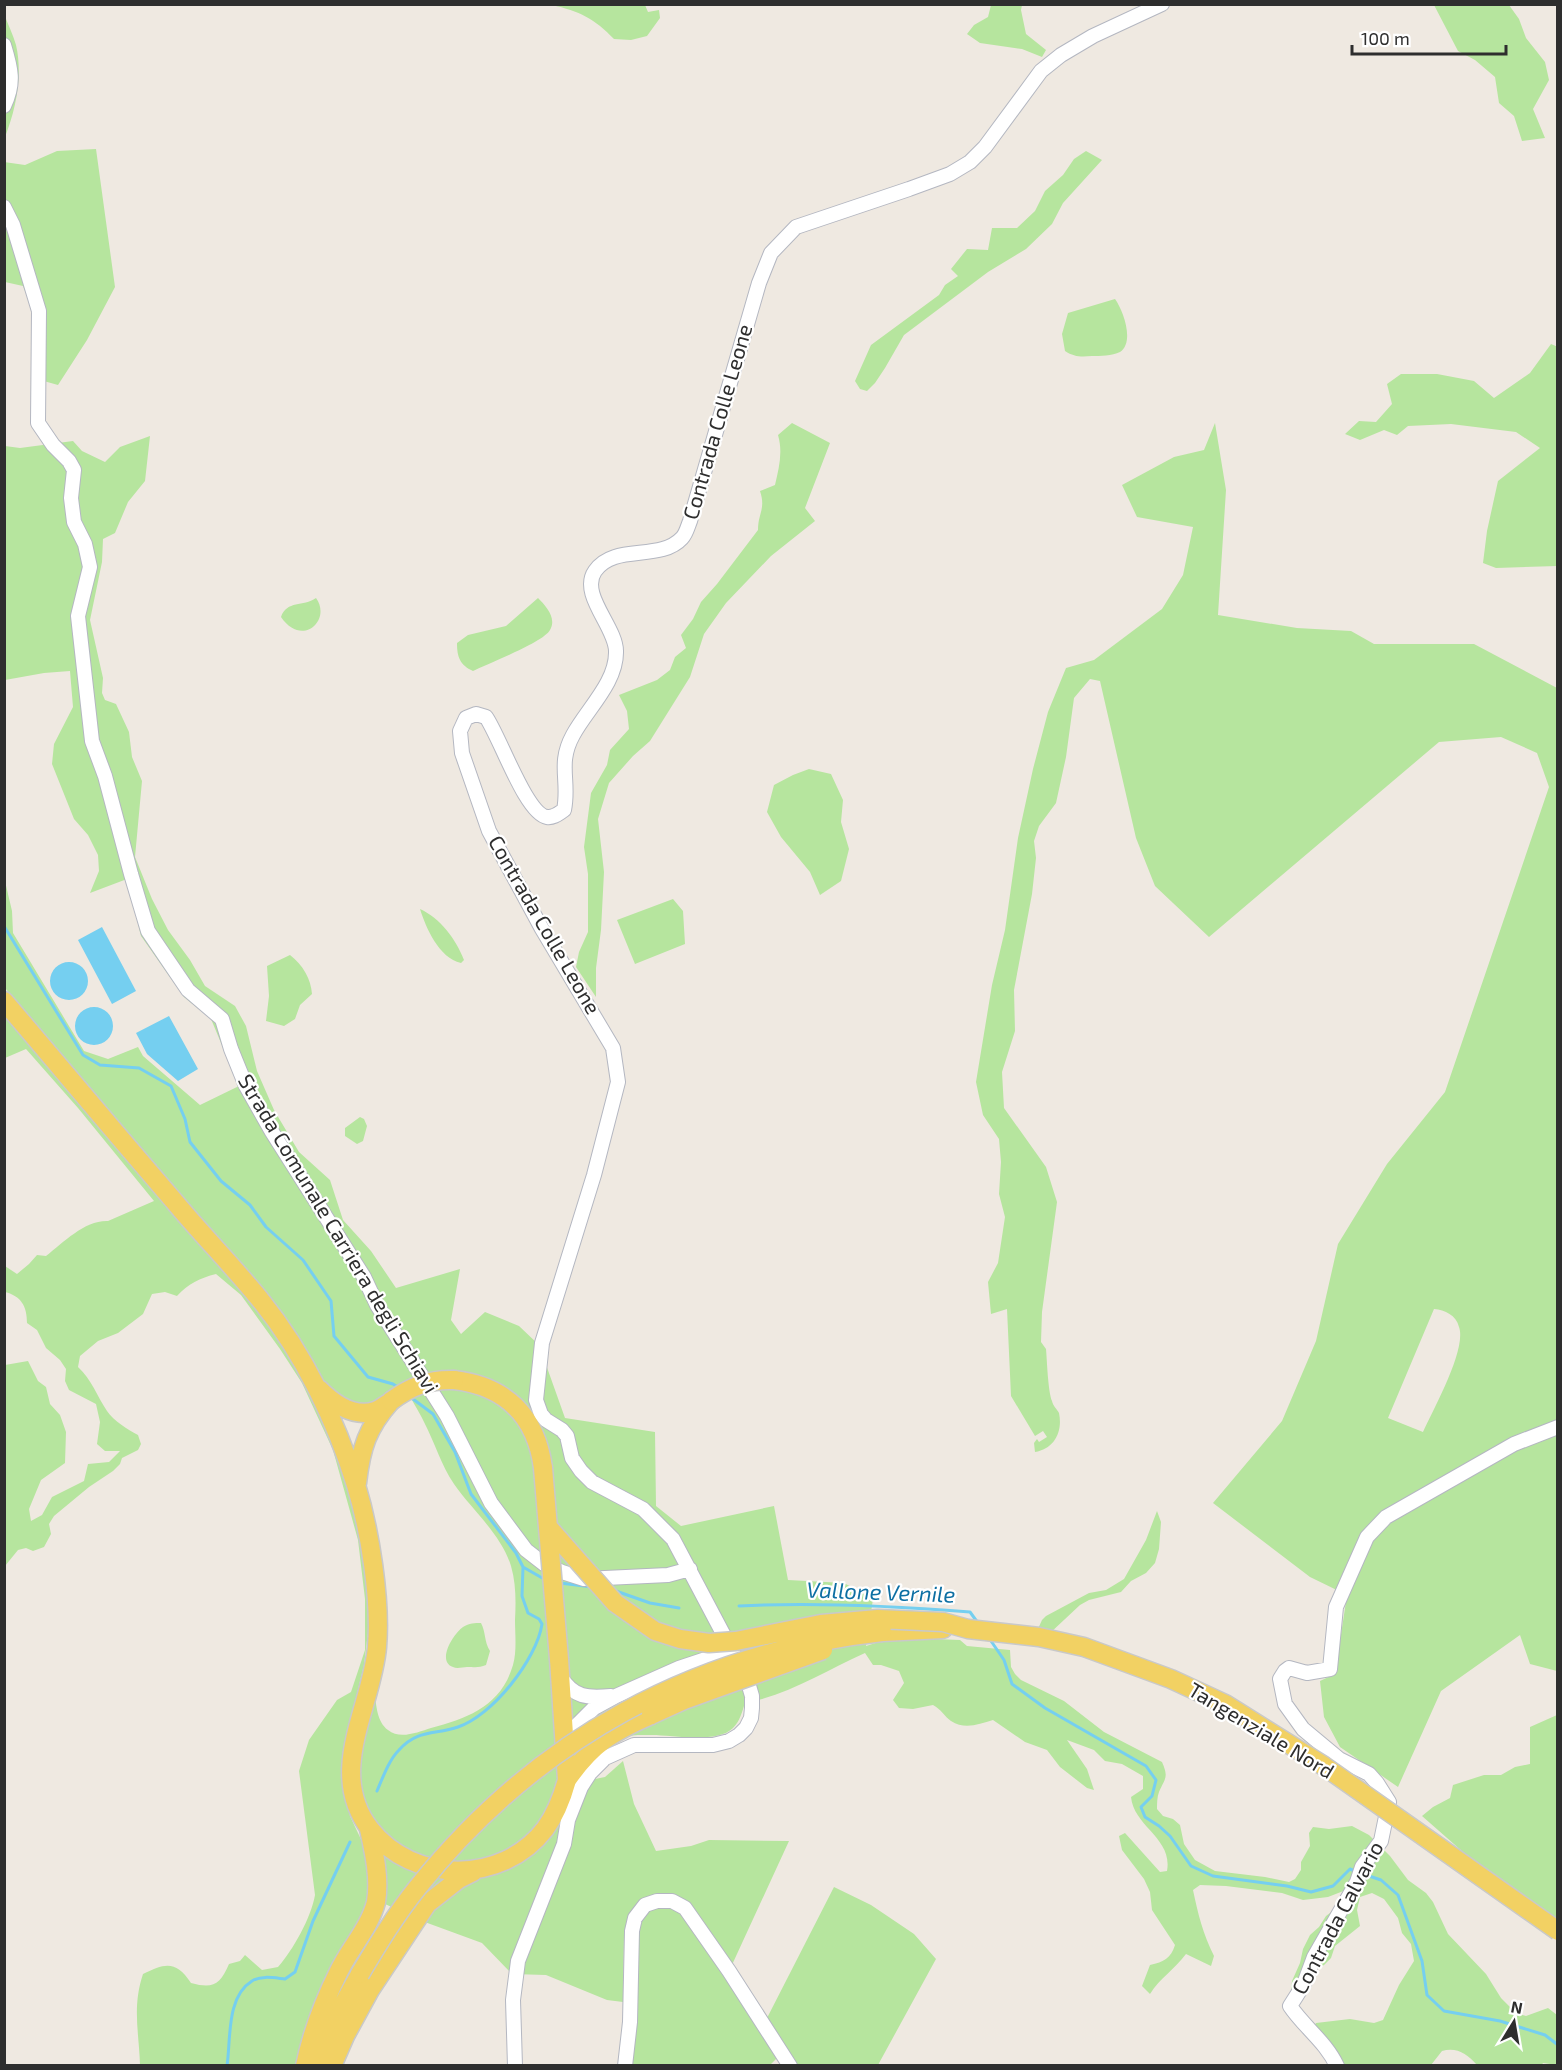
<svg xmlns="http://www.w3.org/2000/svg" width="1562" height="2070" font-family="'Exo 2',sans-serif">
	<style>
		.green { fill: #b6e59e; fill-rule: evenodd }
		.water { fill: #75cff0 }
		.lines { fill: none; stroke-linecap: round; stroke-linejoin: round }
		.stream { stroke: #75cff0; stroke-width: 3 }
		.minor-casing { stroke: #b4b7c1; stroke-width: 16 }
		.major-casing { stroke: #c9c9c9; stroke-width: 21 }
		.minor { stroke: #fff; stroke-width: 14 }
		.major { stroke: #f2d163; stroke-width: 18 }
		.major-bridge-casing { stroke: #c9c9c9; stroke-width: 21; stroke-linecap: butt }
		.major-bridge { stroke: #f2d163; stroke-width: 18 }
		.labels { text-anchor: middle; stroke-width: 4.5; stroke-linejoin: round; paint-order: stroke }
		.street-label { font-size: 21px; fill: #2e2e2e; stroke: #fff }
		.water-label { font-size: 22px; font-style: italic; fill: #0d6fa3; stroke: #fff }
	</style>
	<rect width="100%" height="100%" fill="#efe9e1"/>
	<!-- green -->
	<path class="green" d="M552 5H645L648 12 659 10 660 18 647 36 631 40 614 39C595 19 579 11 552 5Z
		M991 5H1022L1021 10 1026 34 1046 50 1042 57 1022 49 980 43 967 34 974 25 988 17Z
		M1434 5H1509L1519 19 1526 38 1545 62 1549 80 1533 109 1545 138 1522 141 1514 116 1499 103 1495 77 1475 60 1458 51Z
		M4 14C8 24 13 35 16 45 23 75 16 109 5 137Z
		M96 149 115 287 87 340 58 385 33 378V311L23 286 5 282 4 162 25 165 57 151Z
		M1086 151 1102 160 1063 203 1052 224 1026 249 988 272 904 335 885 368 875 383 867 391 860 389 855 381 871 345 939 295 945 285 958 276 951 269 967 249 988 250 992 228H1017L1035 211 1045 191 1063 175 1074 159Z
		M1115 299C1123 310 1135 342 1120 352 1112 356 1100 356 1092 356 1081 357 1074 357 1065 351L1062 334 1068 313Z
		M1551 344 1558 347 1557 566 1496 568 1483 563 1487 531 1498 481 1540 448 1516 432 1451 424 1408 426 1397 435 1384 430 1360 440 1345 434 1359 421 1376 422 1392 404 1387 384 1401 374H1437L1474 381 1494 398 1530 373Z
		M792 423 830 443 805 508 815 521 771 556 726 603 704 634 690 677 650 741 633 756 609 783 598 819 604 872 601 930 596 968V997L576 967 579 952 588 932V874L584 847 591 793 607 765 610 750 629 729 627 711 619 695 657 680 670 670 675 657 686 648 681 635 693 619 701 602 717 584 758 530C758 513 766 509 760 491L775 485C779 468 783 452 778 435Z
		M1215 423 1226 490 1218 615 1297 628 1351 631 1374 644H1474L1557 688V1671L1530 1664 1520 1635 1441 1691 1398 1787 1340 1747 1324 1717 1320 1681 1335 1674 1347 1595 1310 1577 1213 1503 1282 1421 1316 1341 1338 1244 1387 1164 1445 1092 1549 787 1537 753 1501 737 1439 742 1209 937 1155 886 1136 838 1100 681 1090 679 1074 698 1066 757 1056 803 1039 826 1034 841 1036 858 1032 894 1014 990 1015 1031 1002 1072 1004 1108 1046 1167 1057 1202 1042 1312 1041 1342 1046 1349C1047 1360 1048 1391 1052 1401 1053 1406 1057 1409 1059 1413 1063 1432 1054 1449 1035 1452L1034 1443 1037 1439 1039 1442 1047 1437 1043 1431 1035 1436 1011 1396 1007 1309 991 1314 988 1282 998 1263 1005 1217 999 1194 1001 1162 999 1139 983 1115 976 1082 992 985 1005 930 1018 838 1033 769 1048 712 1066 668 1094 660 1162 609 1183 575 1193 527 1137 517 1122 485 1174 457 1204 450ZM1434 1309C1445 1310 1456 1315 1459 1327 1467 1349 1433 1410 1423 1432L1388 1418Z
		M150 436 145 481 128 502 115 533 103 539 102 562 90 620 103 678 102 693 105 700 116 704 129 732 132 757 142 781 135 857 152 899 168 930 190 960 205 986 235 1006 246 1026 257 1071 274 1110 299 1152 330 1180 343 1220 371 1251 396 1288 460 1269 451 1320 461 1334 485 1312 519 1326 539 1345 565 1418 655 1432 656 1506 681 1526 774 1506 788 1580 844 1583 873 1599 866 1646 885 1640 935 1639 960 1640 967 1646 1010 1650 1011 1667 1015 1674 1021 1680 1064 1701 1104 1732 1162 1762C1169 1778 1165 1778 1159 1792 1157 1797 1157 1804 1157 1809L1163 1816 1173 1819 1180 1825 1184 1844 1195 1860 1215 1871 1265 1877 1289 1882 1295 1879 1301 1870V1862L1310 1846 1309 1833 1313 1827 1329 1829 1352 1826 1369 1835 1390 1856 1408 1880 1426 1893 1433 1902 1448 1934 1486 1974 1501 1998 1516 2013 1526 2016 1548 2008 1557 2015V2065L1543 2063 1541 2066 1477 2065C1467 2054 1457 2047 1442 2051L1431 2065H1342L1313 2028 1316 2023 1350 2019 1374 2023 1383 2020 1399 1985 1414 1961 1411 1944 1402 1933 1398 1918 1384 1899 1372 1893 1360 1897 1357 1910 1360 1926 1335 1946 1331 1958 1324 1965 1300 1978 1291 1990 1292 1981 1300 1963 1303 1949 1310 1935 1319 1927 1326 1916 1334 1910 1346 1890 1328 1897 1303 1900 1282 1893 1226 1886 1200 1885 1193 1890C1198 1914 1203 1934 1214 1956L1211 1966 1186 1954C1175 1969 1160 1978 1150 1994L1142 1986 1150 1965C1164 1962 1171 1958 1175 1945L1152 1910 1150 1892 1144 1879 1122 1850 1119 1836 1125 1833 1160 1872 1167 1871C1173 1838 1134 1827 1131 1797L1143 1789V1776L1122 1764 1105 1761 1094 1750 1067 1740 1087 1769 1094 1790 1087 1788 1060 1767 1047 1750 1025 1742 993 1720C979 1724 965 1730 951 1721 945 1717 941 1709 933 1705L913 1709 899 1708 893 1700 904 1683 899 1671 881 1665H873L865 1653C825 1671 788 1695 745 1703 742 1712 740 1721 733 1728 717 1744 673 1735 652 1735 643 1735 632 1734 624 1738 608 1746 601 1764 595 1779L605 1777 623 1761 634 1804 656 1851 691 1846 709 1840 789 1841 731 1967 706 1925 679 1900 631 1913 624 1936 623 2002 607 2000 546 1975 512 1974 482 1943 422 1921 431 1908 462 1885 517 1862 571 1783 648 1710 562 1779 549 1813 511 1852 453 1866 406 1854 369 1815 354 1762 375 1693C376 1705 377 1722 388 1730 400 1740 418 1732 431 1728 468 1718 501 1706 513 1665 517 1651 515 1634 515 1620 516 1602 516 1583 511 1566 501 1534 472 1510 454 1484 441 1465 435 1443 424 1422 418 1409 411 1401 406 1386L377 1404 361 1406 337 1400 263 1315 309 1386 336 1447 362 1536 371 1608 364 1665 342 1755V1780L350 1816 366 1850 372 1897 308 2019 295 2065H140C139 2032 132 2007 143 1974 165 1963 176 1960 191 1983 213 1989 220 1985 229 1964L240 1961 245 1955 262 1970 278 1967C293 1950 311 1918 315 1895L299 1771 309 1740 337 1700 351 1692 365 1650V1599L358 1540 333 1450 302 1383 280 1349 241 1295 216 1274C200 1278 188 1284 177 1296L165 1292 152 1294 143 1314 118 1333 98 1341 80 1356 78 1367C92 1380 97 1396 107 1411 114 1421 127 1429 138 1435L141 1444 138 1450 122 1458 120 1464 113 1471 89 1487 54 1516 49 1524 51 1534 44 1547 33 1551 26 1548 18 1550 5 1566V1365L28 1361 38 1381 46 1387 50 1404 60 1415 66 1432 65 1463 41 1480 29 1509 31 1521 42 1515 52 1497 84 1481 88 1464 109 1462 120 1451H105L97 1444 100 1422 96 1404 69 1390 65 1381 66 1369 60 1360 46 1348 37 1330 27 1323C27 1306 21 1296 5 1292V1266L17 1274 29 1264 37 1255 46 1256C64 1242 85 1220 108 1221L154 1201 78 1108 26 1049 5 1058V1010L200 1220 5 988 4 877 12 911 13 933 84 1051 108 1059 138 1047 143 1056 200 1105 239 1086 211 1019 184 997 141 936 127 879 90 893 99 871 98 855 88 835 74 819 52 764 54 744 73 707 70 671 44 673 5 680V446L20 448 73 441 82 451 105 462 120 447Z
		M316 598C332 620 302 648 281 617 287 600 303 607 316 598Z
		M538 598C546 606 557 618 550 630 544 642 487 664 473 671 460 665 457 657 457 643L468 635 506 626Z
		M809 769 831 774 843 800 841 822 849 849 841 881 820 895 810 872 781 837 767 812 774 785 793 775Z
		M673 899 683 911 685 944 635 964 617 920Z
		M420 909C440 918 456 939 464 960L461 963C439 958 426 928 420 909Z
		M290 955C303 965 311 979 312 994L300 1005 295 1019 284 1026 266 1021 269 996 267 966Z
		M360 1117 364 1119 367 1126 363 1141 357 1144 345 1136V1128Z
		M1157 1511 1161 1522 1159 1549 1155 1563 1146 1573 1131 1581 1121 1592 1089 1600 1080 1605 1049 1634 1037 1631 1042 1620 1046 1616 1089 1593 1106 1590 1124 1579 1146 1540Z
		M481 1623C486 1632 484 1642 490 1651L486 1665C479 1668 475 1667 467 1667 463 1667 457 1669 453 1667 436 1661 454 1633 463 1627 469 1623 475 1623 481 1623Z
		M1557 1715V1921L1463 1852 1422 1816 1433 1807 1450 1798 1453 1785 1484 1775H1501L1515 1767 1530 1764V1727Z
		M380 1848 451 1877 411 1916 385 1904C387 1884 387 1867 380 1848Z
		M834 1887 871 1905 914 1934 936 1959 878 2065H797L766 2020Z
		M671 1906 680 1911 779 2056 770 2065 631 2066 638 1934C643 1911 646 1908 671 1906Z"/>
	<!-- water -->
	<path class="water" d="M102 927 136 991 112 1004 78 940Z
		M50 981a19 19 0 1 1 38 0a19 19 0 1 1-38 0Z
		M75 1026a19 19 0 1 1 38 0a19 19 0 1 1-38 0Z
		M169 1016 198 1069 178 1081 147 1054 136 1033Z"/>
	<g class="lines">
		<!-- stream -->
		<path class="stream" d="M4 926 83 1055 100 1065 139 1068 171 1086 185 1119 190 1142 221 1181 250 1205 266 1227 303 1260 331 1301 334 1336 368 1377 393 1384 399 1388
			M409 1396 433 1414 455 1452 471 1494 516 1553 523 1567 544 1579
			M560 1583 592 1587
			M613 1590 650 1603 679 1608
			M739 1606C816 1602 894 1606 970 1612L978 1623
			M989 1638 1004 1660 1012 1684 1045 1708 1146 1766 1156 1780 1152 1796 1141 1807 1145 1817 1159 1826 1170 1836 1191 1866 1213 1876 1287 1886 1311 1892 1333 1886 1350 1869 1357 1872
			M377 1791C383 1777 389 1760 399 1750 418 1729 435 1735 458 1727 492 1716 537 1659 542 1624L539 1619 528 1613 522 1596 523 1567
			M1363 1874 1381 1880 1398 1895 1422 1961 1427 1995 1444 2011 1500 2021 1545 2035 1558 2045
			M227 2066C231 2039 226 1997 252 1981 261 1975 275 1978 285 1979L295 1972 313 1921 350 1842"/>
		<!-- minor casing -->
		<g class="minor-casing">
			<path id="minor" d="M4 45C11 68 15 83 4 106
				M4 207 13 225 39 311 38 423 53 445 69 461 74 470 71 498 74 522 85 544 90 567 78 616 92 741 105 776 131 874 148 931 188 990 222 1019 231 1049 246 1086 272 1132 364 1277 377 1305 447 1416 491 1503 526 1550 544 1564 562 1572 584 1579 668 1575 690 1569
				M560 1676C574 1698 587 1698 611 1696
				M566 1740 575 1727 594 1708 616 1696 679 1668 733 1650
				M515 2066 513 2000 518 1961 564 1844 568 1820 581 1787 590 1773 605 1758 634 1745H713L729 1741 739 1735 746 1728 751 1718 752 1708V1696L747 1679 673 1539 643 1509 592 1482 581 1471 572 1458 567 1436 562 1430 546 1420 541 1414 536 1400 542 1343 594 1175 618 1082 613 1048 542 929 489 831 462 753 460 731 466 718 476 714 486 717C500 737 526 814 547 817 554 818 559 813 564 810 570 781 557 764 573 735 587 709 617 682 616 651 616 627 579 594 595 571 614 543 660 562 682 538 686 534 688 526 690 521L759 283 771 253 796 227 909 189 950 174 970 162 985 147 1041 71 1061 55 1093 36 1162 4
				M625 2066 630 2022 632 1931 635 1918 645 1905 657 1901H672L685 1908 729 1971 790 2066
				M1337 2066C1326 2042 1304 2027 1290 2006L1304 1984 1314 1957 1357 1882 1362 1867 1381 1841 1389 1802 1377 1783 1369 1774 1339 1759 1303 1729 1285 1704 1280 1679 1285 1671 1289 1668 1307 1673 1330 1669 1336 1607 1367 1537 1386 1517 1514 1444 1558 1427"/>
		</g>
		<!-- major casing -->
		<g class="major-casing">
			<path id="major" d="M4 1001C61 1068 117 1135 174 1201 202 1235 234 1267 262 1302 304 1354 336 1421 356 1485 370 1531 381 1600 377 1647 372 1707 326 1772 370 1829 413 1884 502 1885 545 1829 556 1814 562 1798 567 1780L559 1659
				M454 1380C506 1386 536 1416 543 1468
				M319 1389C333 1403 354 1418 375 1411 379 1410 384 1406 387 1404
				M357 1483C361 1448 367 1428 391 1401
				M882 1632 943 1629
				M567 1780C592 1744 612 1732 651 1715
				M305 2066C312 2032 324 2001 339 1971 350 1948 370 1927 376 1902 380 1878 374 1852 369 1829
				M319 2066 340 2010 360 1974
				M332 2066 345 2036 370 1990 427 1904 459 1879 473 1872"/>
		</g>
		<!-- minor -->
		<use href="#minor" class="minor"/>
		<!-- major -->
		<use href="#major" class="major"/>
		<!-- major-bridge casing -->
		<g class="major-bridge-casing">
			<path id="major-bridge" d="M391 1401C410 1387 429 1379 454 1380
				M543 1468 559 1659
				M549 1528 615 1603 655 1631 680 1639 709 1643 736 1641 821 1624 878 1619 943 1622 968 1629 1039 1637 1084 1647 1171 1679 1225 1704 1324 1766 1558 1931
				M651 1715 684 1700 823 1650
				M360 1974C378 1944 396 1914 418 1887 536 1739 695 1653 882 1632"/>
		</g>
		<!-- major-bridge -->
		<use href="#major-bridge" class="major-bridge"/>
	</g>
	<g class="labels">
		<!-- street labels -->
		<g class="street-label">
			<text transform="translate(718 422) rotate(-74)" y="7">Contrada Colle Leone</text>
			<text transform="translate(544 925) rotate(60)" y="7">Contrada Colle Leone</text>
			<text transform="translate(338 1234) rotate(59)" y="7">Strada Comunale Carriera degli Schiavi</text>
			<text transform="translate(1261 1731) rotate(31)" y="7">Tangenziale Nord</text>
			<text transform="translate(1338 1918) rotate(-62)" y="7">Contrada Calvario</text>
		</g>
		<!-- water labels -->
		<g class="water-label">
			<text transform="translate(881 1592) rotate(2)" y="8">Vallone Vernile</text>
		</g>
	</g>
	<!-- border -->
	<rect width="1562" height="2070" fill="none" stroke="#2e2e2e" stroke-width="12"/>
	<!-- north arrow -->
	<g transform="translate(1514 2022) rotate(11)" stroke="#ffffff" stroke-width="4.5" paint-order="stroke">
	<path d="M0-4.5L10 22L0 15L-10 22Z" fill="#2e2e2e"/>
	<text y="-9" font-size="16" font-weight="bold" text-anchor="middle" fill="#2e2e2e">N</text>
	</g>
	<!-- scale -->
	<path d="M1352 45v9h154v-9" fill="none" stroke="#2e2e2e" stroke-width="3"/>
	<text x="1361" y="45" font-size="18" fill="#2e2e2e" stroke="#ffffff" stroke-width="4.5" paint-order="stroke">100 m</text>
</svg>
